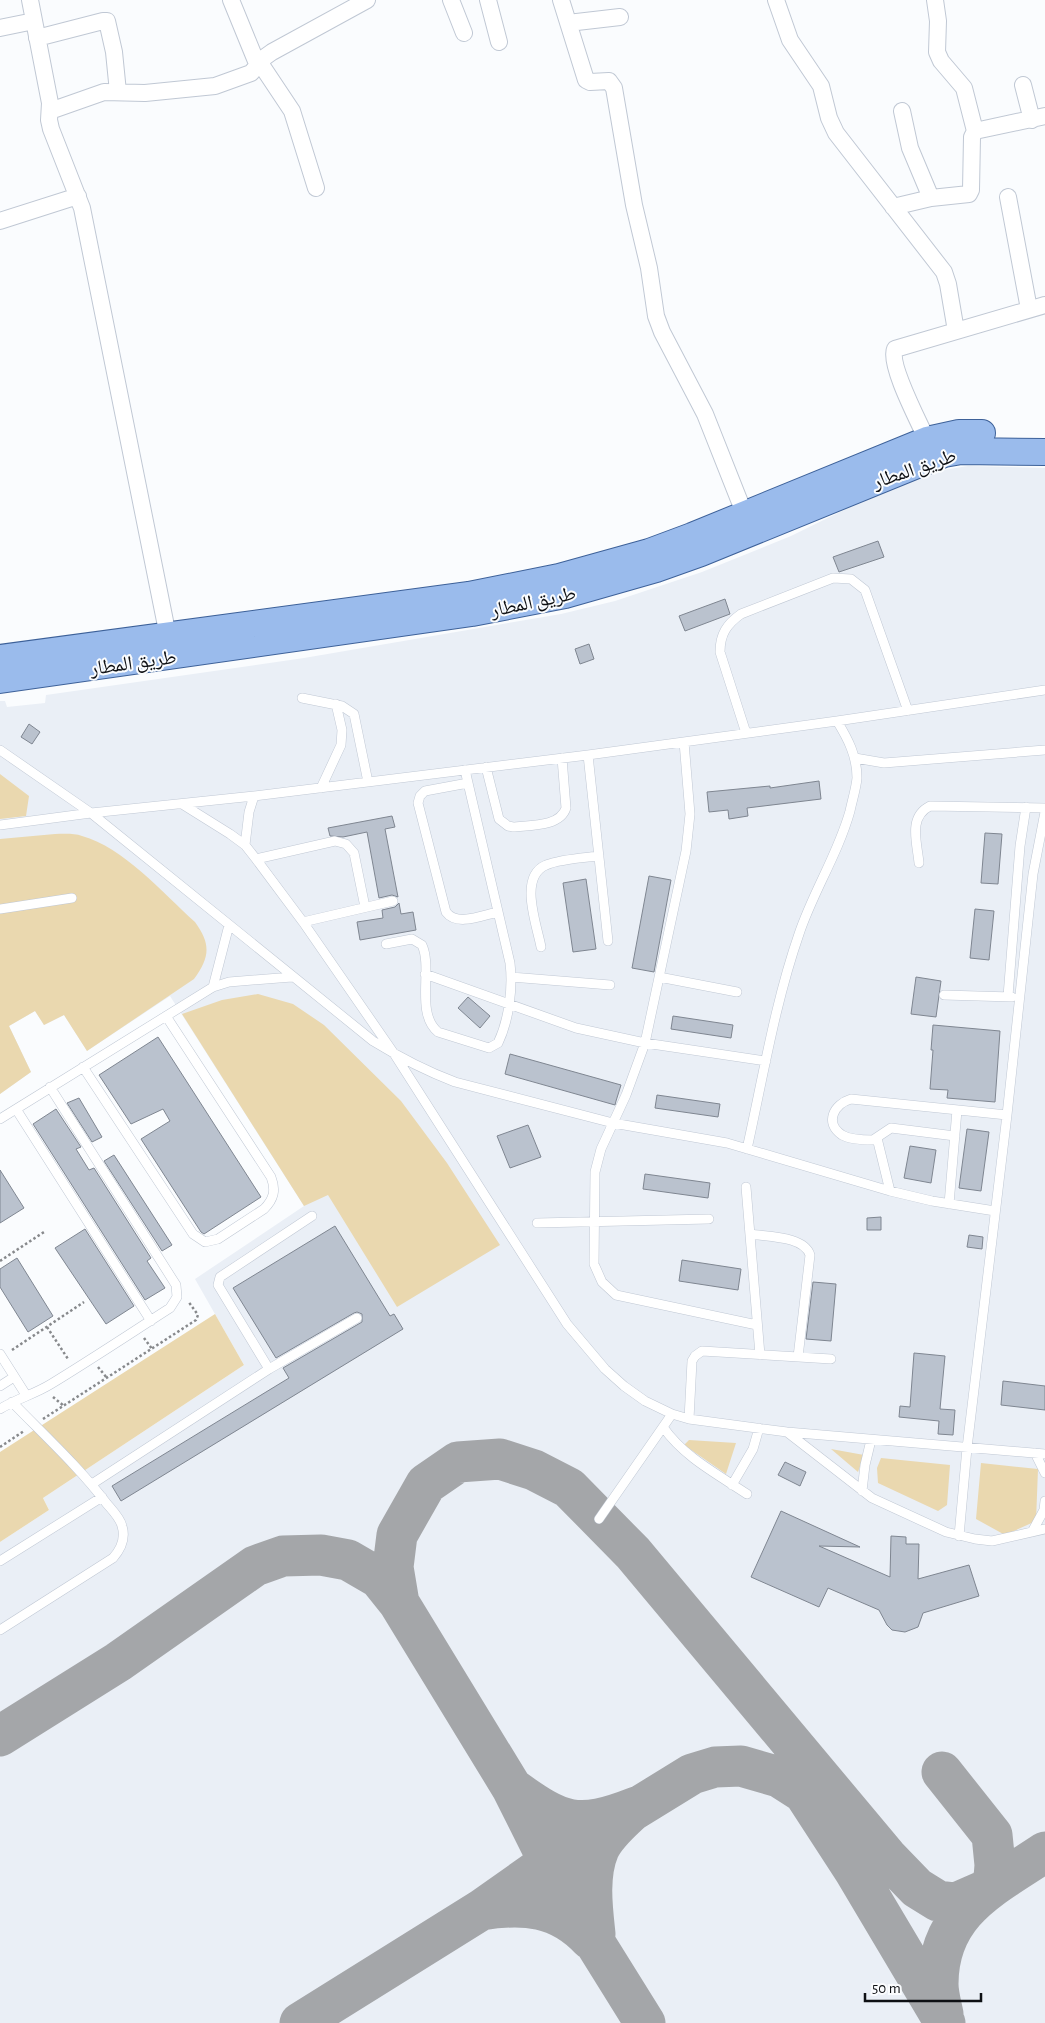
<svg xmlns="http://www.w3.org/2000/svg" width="1045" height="2023" font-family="'Alegreya Sans','Noto Naskh Arabic',sans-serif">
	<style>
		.built { fill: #eaeff6 }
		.green { fill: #ead8af }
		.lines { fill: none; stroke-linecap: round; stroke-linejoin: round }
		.taxiway { stroke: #a4a6a9; stroke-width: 41 }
		.building { fill: #bac2ce; stroke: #7f8691 }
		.service-casing { stroke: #c0c8d4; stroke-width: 10 }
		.minor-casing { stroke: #c0c8d4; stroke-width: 18 }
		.primary-casing { stroke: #3d6199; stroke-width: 28 }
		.path { stroke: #87898c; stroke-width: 2.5; stroke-dasharray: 2.5 2.5; stroke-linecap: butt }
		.service { stroke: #fff; stroke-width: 9 }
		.minor { stroke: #fff; stroke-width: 16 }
		.primary { stroke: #9abbec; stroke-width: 26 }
		.labels { text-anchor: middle; stroke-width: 4; stroke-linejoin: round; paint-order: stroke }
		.street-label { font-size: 20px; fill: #0e1014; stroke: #fafcfe }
	</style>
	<rect width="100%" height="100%" fill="#fafcfe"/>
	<!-- built -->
	<path class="built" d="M968 466 1045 468V2023H0V1542L49 1510 43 1498 244 1365 195 1279 304 1206 170 996 87 1051 64 1015 44 1025 35 1011 9 1026 31 1072 0 1094V701H5L7 707 45 703 46 695 304 658 561 614 615 601 702 572 791 536 850 507 937 471Z"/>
	<!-- green -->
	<path class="green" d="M0 774 29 796 26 816 0 819Z
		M55 834C63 834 74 833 82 836 123 847 163 893 195 922 211 944 210 957 194 979L87 1051 64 1015 44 1025 35 1011 9 1026 31 1072 0 1094V839Z
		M258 994 293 1004 324 1025 401 1101 447 1163 500 1245 397 1307 328 1195 304 1206 182 1014 222 1000Z
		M215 1314 244 1365 43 1498 49 1510 0 1542V1452Z
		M689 1440 736 1443 726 1474 684 1445Z
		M831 1449 864 1455 858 1472Z
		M881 1458 950 1465 947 1505 938 1511 878 1483 877 1468Z
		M981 1463 1038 1469 1036 1521 1005 1535 976 1519Z"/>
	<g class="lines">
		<!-- taxiway -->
		<path class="taxiway" d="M0 1736 118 1662 255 1566 283 1556 321 1555 348 1560 379 1578 399 1603
			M512 1788C562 1824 577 1830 636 1807 623 1820 607 1832 599 1849 588 1875 592 1907 595 1934
			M481 1910C524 1903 559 1906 590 1939
			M943 2014C941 2004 938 1994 938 1984 938 1911 993 1887 1045 1852
			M300 2023 481 1910 549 1862 692 1774 715 1767 741 1766 779 1777 804 1793 854 1870 945 2023
			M645 2023 597 1946 549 1862 512 1788 399 1603 393 1567 397 1535 426 1484 458 1462 500 1459 534 1470 569 1488 633 1553 887 1857 917 1888 938 1901 956 1903 988 1889 994 1878 995 1865 992 1835 942 1772"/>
	</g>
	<!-- building -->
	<path class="building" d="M878 541 884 557 839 572 833 557Z
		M725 599 730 614 685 631 679 616Z
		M589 644 594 659 580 664 575 649Z
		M29 724 40 732 32 744 21 737Z
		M819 781 821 799 747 808 748 816 729 819 728 810 709 812 707 792 770 786V788Z
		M392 816 395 827 385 829 398 897 392 895 379 898 367 832 343 837 330 836 328 828Z
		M985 833 1002 834 998 884 981 883Z
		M649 876 671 880 654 972 632 968Z
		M586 879 596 949 573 952 563 883Z
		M399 903 401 914 413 912 416 930 360 940 357 922 383 918 382 910 395 907Z
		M975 909 994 911 989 960 970 958Z
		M916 977 941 981 936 1017 911 1014Z
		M468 997 490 1016 480 1028 458 1008Z
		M673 1016 733 1025 731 1038 671 1029Z
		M933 1025 1000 1031 995 1102 947 1098 948 1090 930 1089 933 1050H931Z
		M158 1037 261 1197 204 1234 201 1232 141 1139 170 1121 163 1109 131 1124 99 1075Z
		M510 1054 621 1085 616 1101 615 1105 505 1074Z
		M657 1095 720 1104 718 1117 655 1108Z
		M79 1098 102 1137 92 1142 67 1103Z
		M56 1109 81 1147 76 1149 89 1170 94 1168 151 1258 147 1261 165 1288 145 1300 33 1124Z
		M528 1125 541 1157 510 1168 497 1136Z
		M967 1129 989 1132 981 1191 959 1188Z
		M910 1146 936 1150 931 1183 904 1178Z
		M114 1155 172 1245 162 1251 104 1161Z
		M0 1170 24 1208 0 1223Z
		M645 1174 710 1183 708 1198 643 1189Z
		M881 1217V1230H867V1218Z
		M335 1226 390 1316 394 1314 403 1329 121 1501 112 1486 289 1378 283 1368 362 1322V1314L357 1312 354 1313 276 1358 233 1288Z
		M85 1229 134 1306 106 1324 55 1248Z
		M969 1235 983 1237 982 1249 967 1247Z
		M17 1258 53 1316 28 1332 0 1287V1269Z
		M682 1260 741 1269 738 1290 679 1281Z
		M813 1282 836 1284 831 1341 806 1339Z
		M914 1353 945 1356 940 1409 955 1410 953 1435 938 1434 939 1421 899 1417 900 1406 910 1407Z
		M1003 1381 1045 1386V1410L1001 1405Z
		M785 1462 806 1472 800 1486 778 1475Z
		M781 1511 860 1547 819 1546 890 1577 891 1536 906 1537V1544H919L918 1579 969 1565 979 1596 923 1613 918 1627 905 1632 892 1630 887 1625 879 1610 828 1588 819 1607 751 1577Z"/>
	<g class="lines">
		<!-- service casing -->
		<g class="service-casing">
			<path id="service" d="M302 698 342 706 354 714 368 782
				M746 733 720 652C720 634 727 624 741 614L833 578 851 579 865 590 908 711
				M684 742 690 814 686 851 645 1043 626 1095 601 1149 595 1172 594 1264 602 1282 616 1295 757 1325
				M0 750 91 813 373 1041C399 1057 426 1071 455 1082L613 1123 727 1143 890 1191 932 1201 995 1211
				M588 755 608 941
				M855 758 884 763 1045 750
				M486 767 499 819 508 826 513 827C530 825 560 827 566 808L562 758
				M468 783 425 791 420 796 418 803 446 912C457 927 483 915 498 912
				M321 788 341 745 342 730 336 704
				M182 804 230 834 245 845 256 859 303 922 395 1055 567 1324 605 1369 624 1386 645 1401 672 1414 689 1419 787 1432 1045 1454
				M0 825 91 813 254 796 588 755 837 721 1045 690
				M245 845 249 812 254 796
				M256 859 335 841 346 844 354 853 365 907
				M919 863C917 842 908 817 930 806L1045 808
				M0 909 72 898
				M303 922 393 901
				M386 944 412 939 422 945C433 969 415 1013 438 1032L489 1048 498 1043C509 1020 513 988 510 963L465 770
				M541 947C537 925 518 877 546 865 561 859 582 858 599 856
				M425 974 576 1028 645 1043 766 1061
				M511 977 610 985
				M659 977 737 992
				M213 987 229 925
				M944 995 1012 997
				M1008 996 1020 846 1026 807
				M83 1067 193 1234 205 1242 218 1239 264 1209C274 1199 276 1190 271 1177L166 1016
				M16 1109 151 1321
				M0 1119 213 987 229 982 292 977
				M955 1136 891 1128 873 1140C865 1140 849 1139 842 1135 824 1123 834 1104 851 1099L1007 1115
				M877 1138 890 1191
				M747 1149C763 1077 775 1003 799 934 813 892 838 854 850 811 852 801 856 789 857 778 857 756 848 739 837 721
				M746 1187 760 1355
				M949 1204 957 1110
				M537 1223 709 1219
				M750 1234C768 1237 804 1236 810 1255L798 1357
				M0 1354 26 1395
				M269 1369 218 1285 220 1277 312 1216
				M0 1386 14 1377
				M0 1409C16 1399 35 1394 51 1384 92 1359 131 1333 170 1308L177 1297 176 1285 50 1087
				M689 1419 692 1361 695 1356 702 1351 831 1359
				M663 1427C684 1457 717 1474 747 1494
				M787 1432 872 1498 946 1532 975 1539 992 1541 1045 1529
				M1035 1453 1045 1473
				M92 1484 269 1369 357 1318
				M732 1485 753 1449 759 1428
				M862 1491 865 1465 871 1440
				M599 1519 672 1414
				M1032 1532 1044 1510 1045 1501
				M959 1536 967 1448 1007 1115 1033 874 1045 812
				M0 1561 102 1497
				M0 1630 113 1558C121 1549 126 1539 122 1526 120 1518 113 1511 107 1504 79 1467 44 1435 12 1402"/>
		</g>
		<!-- minor casing -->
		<g class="minor-casing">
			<path id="minor" d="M30 0 50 103 49 120 51 129 82 208 168 636
				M231 0 258 66
				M451 0 464 33
				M488 0 499 42
				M561 0 586 80 590 82 609 81 614 88 634 205 649 268 656 316 662 332 705 414 745 515
				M776 0 790 40 821 86 829 118 836 133 944 272 948 284 956 331
				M935 0 938 21 937 52 941 61 964 88 975 131
				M568 23 620 17
				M0 28 34 21
				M37 38 103 21H107L114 52 118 92
				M260 63 292 111 316 188
				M1023 85 1032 120
				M50 111 104 92 145 93 215 86 251 73 265 57 272 52 367 0
				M902 111 910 148 931 198
				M1008 197 1029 309
				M893 207 931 198 969 194 971 190 972 137 975 131 1045 116
				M0 221 78 196
				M927 440C920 424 888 364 895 349L1045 305"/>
		</g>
		<!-- primary casing -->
		<g class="primary-casing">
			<path id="primary" d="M0 658 469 595 559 577 649 552 692 536 927 440 959 433H982
				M0 680 472 613 565 595 656 569 701 553 944 454 961 451 1045 452"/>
		</g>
		<!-- path -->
		<path class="path" d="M0 1261 44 1232
			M47 1327 68 1359
			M144 1338 152 1349
			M12 1350 84 1302
			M98 1367 107 1378
			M53 1397 64 1406
			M43 1419 196 1320 198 1315 188 1301
			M0 1447 24 1431"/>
		<!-- service -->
		<use href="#service" class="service"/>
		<!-- minor -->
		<use href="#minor" class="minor"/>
		<!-- primary -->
		<use href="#primary" class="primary"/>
	</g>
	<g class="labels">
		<!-- street labels -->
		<g class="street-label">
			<text transform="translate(914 468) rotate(-19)" y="7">طريق المطار</text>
			<text transform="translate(533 601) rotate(-12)" y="7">طريق المطار</text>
			<text transform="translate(133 662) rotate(-8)" y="7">طريق المطار</text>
		</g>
	</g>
	<!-- scale -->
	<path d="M865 1993v8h116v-8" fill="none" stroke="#0e1014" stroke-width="2.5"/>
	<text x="872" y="1993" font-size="15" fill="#0e1014" stroke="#fafcfe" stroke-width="4" paint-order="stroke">50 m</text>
</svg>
